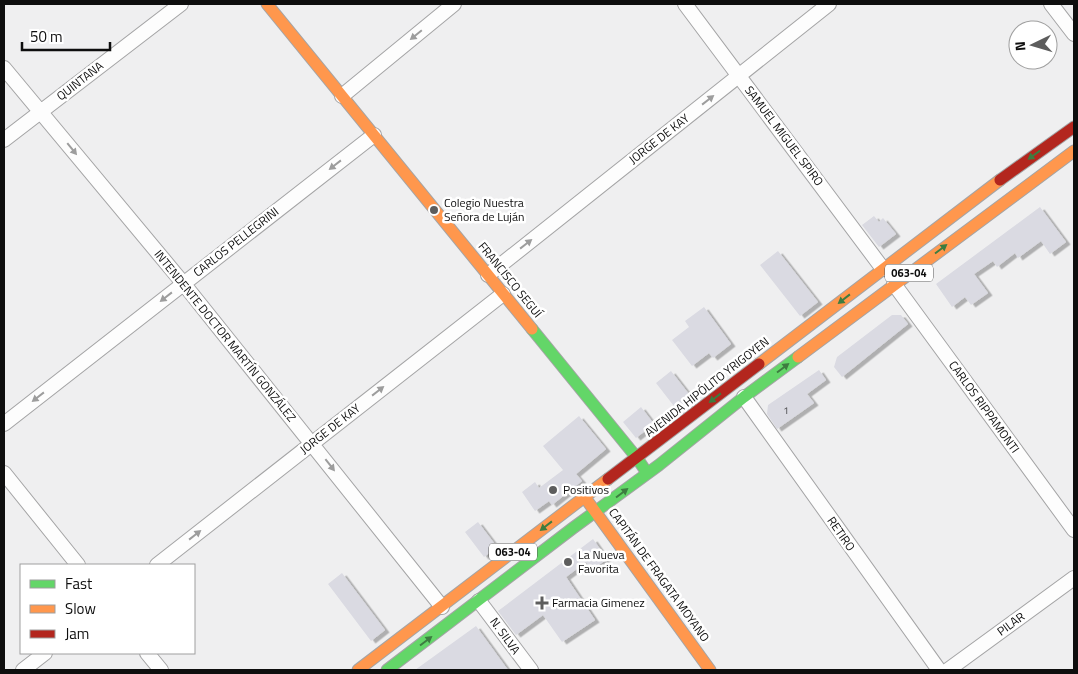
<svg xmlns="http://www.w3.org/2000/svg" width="1078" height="674" font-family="'Titillium Web',sans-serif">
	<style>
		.building { fill: #dadae2; filter: url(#shadow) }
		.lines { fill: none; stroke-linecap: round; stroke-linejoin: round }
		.street-casing { stroke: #a4a4a5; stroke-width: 16 }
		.fast-casing { stroke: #a4a4a5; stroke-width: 13 }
		.slow-casing { stroke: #a4a4a5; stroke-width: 13 }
		.jam-casing { stroke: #a4a4a5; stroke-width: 13 }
		.street { stroke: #fdfdfd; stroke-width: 14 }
		.fast { stroke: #63d668; stroke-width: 11 }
		.slow { stroke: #ff974d; stroke-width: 11 }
		.jam { stroke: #b3261e; stroke-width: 11 }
		.oneway { fill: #9d9d9d }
		.oneway2 { fill: #3d7c40 }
		.poi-dot { fill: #5d5d5d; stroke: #fff; stroke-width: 2 }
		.labels { text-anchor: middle; stroke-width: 5; stroke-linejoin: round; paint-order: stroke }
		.number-label { font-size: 10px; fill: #434345 }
		.shield { fill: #fff; stroke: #565656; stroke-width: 1 }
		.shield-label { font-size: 11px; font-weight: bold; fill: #0e0e0e }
		.street-label { font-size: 12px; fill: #0e0e0e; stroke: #fff }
		.poi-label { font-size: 12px; fill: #0e0e0e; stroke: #fff; text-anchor: start }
	</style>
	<defs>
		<filter id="shadow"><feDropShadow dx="4.5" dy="2.5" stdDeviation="0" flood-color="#0004"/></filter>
	</defs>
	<rect width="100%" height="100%" fill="#efeff0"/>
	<!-- building -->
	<path class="building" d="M1040 207 1066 242 1050 254 1041 241 1018 258 1015 253 997 267 993 261 974 274 988 293 971 305 965 297 952 307 936 284Z
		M874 216 879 222 883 218 896 234 879 247 862 225Z
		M778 251 818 302 800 316 760 265Z
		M704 307 731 344 713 358 709 353 692 366 672 340 689 327 685 321Z
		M892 315H901L908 324 842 377 834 367 837 357Z
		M819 370 826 380 807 394 814 403 777 429 767 414 768 405Z
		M671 371 692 398 677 410 656 383Z
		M641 407 654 424 636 438 623 422Z
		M579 416 606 449 576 474 582 481 552 505 549 501 535 511 522 492 535 482 539 488 563 470 543 446Z
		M478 522 497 547 484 557 465 532Z
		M593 539 607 559 592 570 586 562 566 577 595 620 562 642 543 615 516 635 498 611Z
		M342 573 385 630 371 641 328 584Z
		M476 626 508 670H415Z"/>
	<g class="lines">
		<!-- street casing -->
		<g class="street-casing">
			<path id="street" d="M685 4 883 269
				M1051 4 1074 34
				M4 68 183 283 442 607
				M342 96 454 4
				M4 140 181 4
				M488 275 829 4
				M894 284 1074 530
				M744 397 939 670
				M4 424 374 135
				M4 473 78 565
				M157 565 503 294
				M479 601 531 670
				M147 653 161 670
				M23 670 45 653
				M948 670 1074 578"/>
		</g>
		<!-- fast casing -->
		<g class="fast-casing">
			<path id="fast" d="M532 329 637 458 645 470
				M387 670 573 528 659 465 744 397 798 357"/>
		</g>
		<!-- slow casing -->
		<g class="slow-casing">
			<path id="slow" d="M267 4 532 329
				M798 357 1074 151
				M759 364 1000 180
				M586 499 710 670
				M358 670 608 479"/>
		</g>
		<!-- jam casing -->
		<g class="jam-casing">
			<path id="jam" d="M1000 180 1074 127
				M608 479 759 364"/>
		</g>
		<!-- street -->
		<use href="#street" class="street"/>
		<!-- fast -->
		<use href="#fast" class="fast"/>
		<!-- slow -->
		<use href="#slow" class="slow"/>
		<!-- jam -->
		<use href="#jam" class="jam"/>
	</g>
	<!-- one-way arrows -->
	<defs><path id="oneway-solid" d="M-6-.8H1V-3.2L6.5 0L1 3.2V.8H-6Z" transform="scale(1.25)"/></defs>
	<g class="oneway">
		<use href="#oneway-solid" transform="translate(416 35) rotate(141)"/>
		<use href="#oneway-solid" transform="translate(708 100) rotate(-38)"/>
		<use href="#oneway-solid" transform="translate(72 149) rotate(51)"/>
		<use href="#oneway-solid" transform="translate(335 165) rotate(142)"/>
		<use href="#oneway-solid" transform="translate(526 244) rotate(-38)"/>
		<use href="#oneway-solid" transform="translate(166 297) rotate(142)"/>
		<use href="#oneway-solid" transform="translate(378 391) rotate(-38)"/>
		<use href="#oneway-solid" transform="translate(38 397) rotate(142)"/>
		<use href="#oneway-solid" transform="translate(330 465) rotate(52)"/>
		<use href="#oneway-solid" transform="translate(195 535) rotate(-38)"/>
	</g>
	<g class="oneway2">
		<use href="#oneway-solid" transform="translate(1034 155) rotate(144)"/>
		<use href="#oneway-solid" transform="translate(941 249) rotate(-37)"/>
		<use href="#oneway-solid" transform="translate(844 299) rotate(142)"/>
		<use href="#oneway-solid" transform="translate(783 368) rotate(-37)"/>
		<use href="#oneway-solid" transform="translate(715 398) rotate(142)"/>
		<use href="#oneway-solid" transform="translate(622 493) rotate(-37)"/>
		<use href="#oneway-solid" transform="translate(546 526) rotate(142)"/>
		<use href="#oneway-solid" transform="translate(426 641) rotate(-37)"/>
	</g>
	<!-- markers -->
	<g class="poi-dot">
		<circle cx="434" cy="210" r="5"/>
		<circle cx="553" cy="490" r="5"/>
		<circle cx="568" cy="562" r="5"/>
		<path d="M539.5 595.5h5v5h5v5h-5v5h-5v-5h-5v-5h5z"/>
	</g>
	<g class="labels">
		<!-- number labels -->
		<g class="number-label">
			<text x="786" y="414">1</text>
		</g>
		<!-- shield labels -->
		<g class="shield">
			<rect x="885" y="264.5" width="48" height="17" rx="4"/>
			<rect x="489" y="543.5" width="48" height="17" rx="4"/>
		</g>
		<g class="shield-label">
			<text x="909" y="277">063-04</text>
			<text x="513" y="556">063-04</text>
		</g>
		<!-- street labels -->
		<g class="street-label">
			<text transform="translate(80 81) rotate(-38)" y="4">QUINTANA</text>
			<text transform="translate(784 136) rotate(53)" y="4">SAMUEL MIGUEL SPIRO</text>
			<text transform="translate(659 139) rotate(-38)" y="4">JORGE DE KAY</text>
			<text transform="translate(236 242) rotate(-38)" y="4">CARLOS PELLEGRINI</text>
			<text transform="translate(510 280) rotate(51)" y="4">FRANCISCO SEGUÍ</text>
			<text transform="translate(225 336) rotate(51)" y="4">INTENDENTE DOCTOR MARTÍN GONZÁLEZ</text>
			<text transform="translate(707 387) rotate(-38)" y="4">AVENIDA HIPÓLITO YRIGOYEN</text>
			<text transform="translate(984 407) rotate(54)" y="4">CARLOS RIPPAMONTI</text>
			<text transform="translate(330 429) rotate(-38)" y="4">JORGE DE KAY</text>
			<text transform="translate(841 534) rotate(55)" y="4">RETIRO</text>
			<text transform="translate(659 575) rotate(54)" y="4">CAPITÁN DE FRAGATA MOYANO</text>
			<text transform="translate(1011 624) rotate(-36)" y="4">PILAR</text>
			<text transform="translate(505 636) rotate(54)" y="4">N. SILVA</text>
		</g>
		<!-- poi labels -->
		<g class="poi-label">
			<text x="444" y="207">Colegio Nuestra<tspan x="444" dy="14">Señora de Luján</tspan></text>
			<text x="563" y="494">Positivos</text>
			<text x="578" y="559">La Nueva<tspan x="578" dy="14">Favorita</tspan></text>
			<text x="552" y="607">Farmacia Gimenez</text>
		</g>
	</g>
	<!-- border -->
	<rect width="1078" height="674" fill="none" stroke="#0e0e0e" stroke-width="10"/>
	<!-- legend -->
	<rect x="20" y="564" width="175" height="90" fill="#ffffff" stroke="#9f9f9f"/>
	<rect x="30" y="580" width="25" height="8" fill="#63d668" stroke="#9f9f9f"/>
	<text x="65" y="589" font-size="15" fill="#0e0e0e">Fast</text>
	<rect x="30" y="605" width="25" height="8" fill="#ff974d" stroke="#9f9f9f"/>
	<text x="65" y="614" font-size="15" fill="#0e0e0e">Slow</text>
	<rect x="30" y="630" width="25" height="8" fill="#b3261e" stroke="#9f9f9f"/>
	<text x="65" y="639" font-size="15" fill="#0e0e0e">Jam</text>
	<!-- north arrow -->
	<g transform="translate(1033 45) rotate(265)"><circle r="24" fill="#ffffff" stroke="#9f9f9f"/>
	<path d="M0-4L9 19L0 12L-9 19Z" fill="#5d5d5d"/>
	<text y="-8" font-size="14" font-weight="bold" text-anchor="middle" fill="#0e0e0e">N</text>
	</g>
	<!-- scale -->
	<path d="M22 42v8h88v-8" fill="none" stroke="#0e0e0e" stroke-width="2.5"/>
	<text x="30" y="42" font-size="15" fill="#0e0e0e" stroke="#ffffff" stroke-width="4" paint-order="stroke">50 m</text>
</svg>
